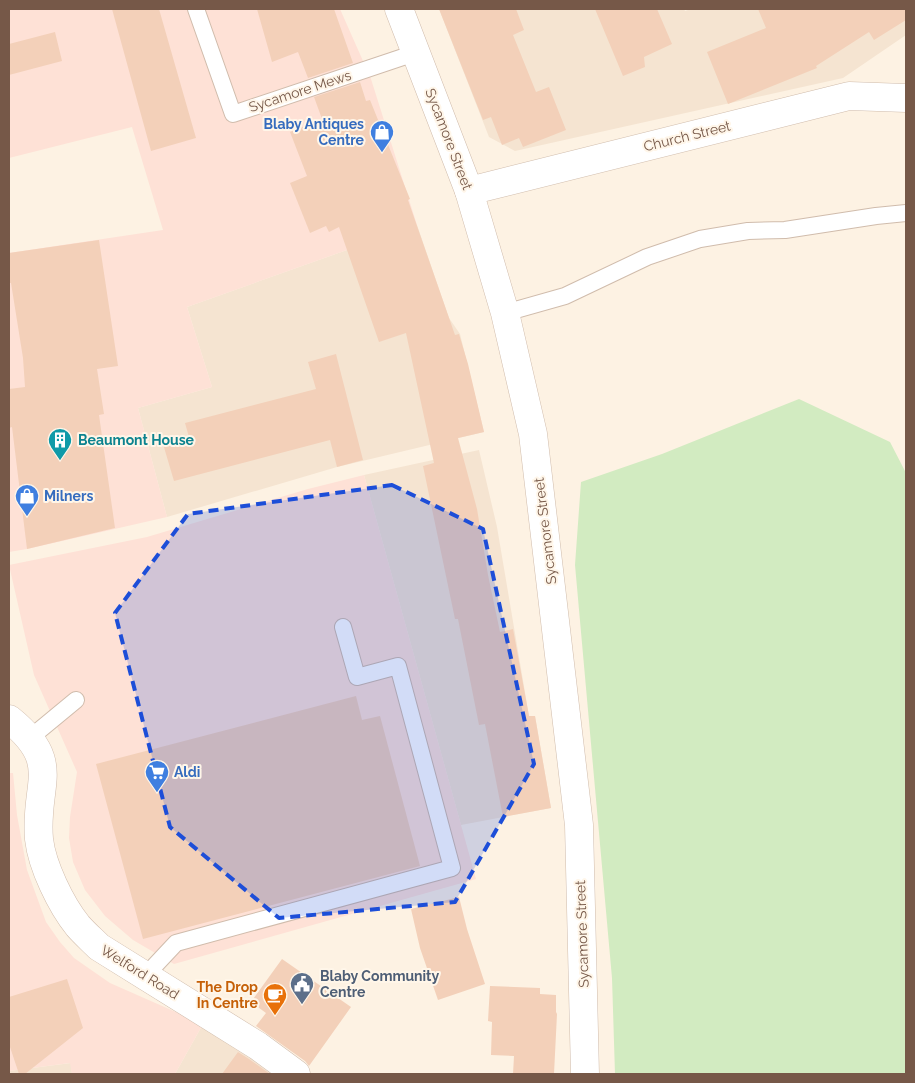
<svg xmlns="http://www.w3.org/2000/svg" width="915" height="1083" font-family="Raleway,sans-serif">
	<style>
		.residential { fill: #f5e4d1 }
		.commercial { fill: #fee1d6 }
		.green { fill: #d2ebc1 }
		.building { fill: #f3d0b9 }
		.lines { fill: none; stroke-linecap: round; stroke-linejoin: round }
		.service-casing { stroke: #d0bcac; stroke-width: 18 }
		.minor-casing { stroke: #d0bcac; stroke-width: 29 }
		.tertiary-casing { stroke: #d0bcac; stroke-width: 29 }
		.service { stroke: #fff; stroke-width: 16 }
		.minor { stroke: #fff; stroke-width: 28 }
		.tertiary { stroke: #fff; stroke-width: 28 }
		.marked { fill: #1d4ed8; fill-opacity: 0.2; stroke: #1d4ed8; stroke-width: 4; stroke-dasharray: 10 6; stroke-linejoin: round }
		.labels { text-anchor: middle; stroke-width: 4; stroke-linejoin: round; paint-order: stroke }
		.street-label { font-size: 14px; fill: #765848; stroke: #fff6e9 }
		.shop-label { font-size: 14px; font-weight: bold; fill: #366cbe; stroke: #fff6e9; text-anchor: start }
		.culture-label { font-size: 14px; font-weight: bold; fill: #0d838f; stroke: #fff6e9; text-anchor: start }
		.service-label { font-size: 14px; font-weight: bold; fill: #4e5e75; stroke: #fff6e9; text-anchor: start }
		.food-label { font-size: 14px; font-weight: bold; fill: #c56008; stroke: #fff6e9; text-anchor: end }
	</style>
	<rect width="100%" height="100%" fill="#fdf2e3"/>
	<!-- residential -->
	<path class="residential" d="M439 9H684L685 11 691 9H906V35L843 78 515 151 489 137Z
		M417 225 449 318 460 334 484 432 337 467 167 517 138 408 212 387 187 307Z
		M479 450 497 527 529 716H535L551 808 461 825 364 475Z
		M203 1024 240 1049 273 1074H175Z
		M71 1063 72 1074H9V1071Z"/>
	<!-- commercial -->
	<path class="commercial" d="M9 9H340L371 79 417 225 187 307 212 387 138 408 167 517 27 549 9 552V253L163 230 132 127 9 158Z
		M364 475 476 879 174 964 133 940 105 916 85 890 73 862 69 838 70 817 77 772 34 675 9 565 147 537 308 489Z
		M9 773H13L17 815 27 870 46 922 60 942 74 958 110 983 203 1024 175 1074H72L70 1063 9 1071Z"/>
	<!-- green -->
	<path class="green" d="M799 399 890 442 906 473V1074H615L612 978 575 565 581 482 662 454Z"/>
	<!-- building -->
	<path class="building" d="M112 9H159L196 138 151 151Z
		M257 9H334L353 63 308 78 298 52 272 62Z
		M439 9H516L524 30 513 35 536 92 549 87 566 130 523 147 519 138 502 145 491 117 483 120Z
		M595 9H657L672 44 644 57 645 67 623 76Z
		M758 9H906V20L874 40 869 32 816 66 817 68 728 104 707 52 766 28Z
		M55 32 62 61 9 75V44Z
		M360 82 366 101 370 100 410 199 408 200 455 335 459 334 468 364 484 432 458 438 477 509 488 575 500 632 513 629 529 716H535L551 808 503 817 485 724 479 725 458 619H455L423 466 434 463 406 333 379 342 339 227 329 232 326 226 310 233 290 183 307 176 290 132 322 119 314 97Z
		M99 240 118 366 97 369 104 414 99 415 115 528 27 549 12 427 9 428V389L25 387 23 358 11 283H9V253Z
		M336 354 363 460 337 467 330 440 174 481 163 444 189 437 185 423 316 389 308 362Z
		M356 696 362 720 380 716 420 866 143 939 96 764Z
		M459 897 467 929 485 984 438 1000 420 948 411 909Z
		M282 959 351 1007 309 1066 305 1061 256 1026 266 1013 251 1002Z
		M67 979 83 1028 25 1074H19L9 1044V997Z
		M490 986 540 988V994L556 995V1012L557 1014 554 1074H513L514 1056 491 1055 492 1022 488 1021Z
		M238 1052 249 1059 270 1074H222Z"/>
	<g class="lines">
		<!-- service casing -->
		<g class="service-casing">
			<path id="service" d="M196 9 233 114 415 53
				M505 313 565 296 647 257 700 239 748 231 785 230 876 216 906 213
				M30 738 76 700
				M146 975 176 943 452 868 398 666 357 677 343 627"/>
		</g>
		<!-- minor casing -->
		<g class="minor-casing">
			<path id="minor" d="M469 191 849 96 906 98
				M9 719C64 763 34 783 39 839 42 866 61 905 78 926 84 933 92 940 99 947L258 1046 296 1074"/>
		</g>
		<!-- tertiary casing -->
		<g class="tertiary-casing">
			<path id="tertiary" d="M399 9 469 191 505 313 533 434 579 825 585 1074"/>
		</g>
		<!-- service -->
		<use href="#service" class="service"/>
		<!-- minor -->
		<use href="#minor" class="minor"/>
		<!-- tertiary -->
		<use href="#tertiary" class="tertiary"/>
	</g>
	<!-- marked area -->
	<path class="marked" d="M392 485 483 529 534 764 455 902 279 918 170 827 115 613 188 514Z"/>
	<!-- icons -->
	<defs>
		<g id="shop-pin" transform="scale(1.25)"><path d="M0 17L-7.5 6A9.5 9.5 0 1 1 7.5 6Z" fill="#3f7fe0" stroke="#fff6e9"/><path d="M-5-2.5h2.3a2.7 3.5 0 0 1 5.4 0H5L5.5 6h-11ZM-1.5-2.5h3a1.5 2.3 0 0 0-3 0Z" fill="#fff"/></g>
		<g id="building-pin" transform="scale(1.25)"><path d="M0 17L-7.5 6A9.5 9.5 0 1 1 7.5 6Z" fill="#0f9aa8" stroke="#fff6e9"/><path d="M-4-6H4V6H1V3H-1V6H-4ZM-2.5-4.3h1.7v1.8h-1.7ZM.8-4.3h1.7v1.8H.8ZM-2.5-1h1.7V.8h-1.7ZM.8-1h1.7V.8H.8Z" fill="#fff"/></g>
		<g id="supermarket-pin" transform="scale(1.25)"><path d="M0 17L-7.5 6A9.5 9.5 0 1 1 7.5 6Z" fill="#3f7fe0" stroke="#fff6e9"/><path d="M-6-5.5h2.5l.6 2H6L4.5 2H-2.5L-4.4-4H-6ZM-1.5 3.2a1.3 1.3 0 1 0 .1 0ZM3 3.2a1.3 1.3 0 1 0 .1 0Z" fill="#fff"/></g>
		<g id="civic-pin" transform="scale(1.25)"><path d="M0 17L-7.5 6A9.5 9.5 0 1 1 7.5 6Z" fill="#5c6f8a" stroke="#fff6e9"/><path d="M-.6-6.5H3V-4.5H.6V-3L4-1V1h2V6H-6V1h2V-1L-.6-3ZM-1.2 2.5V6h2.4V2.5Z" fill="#fff"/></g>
		<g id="cafe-pin" transform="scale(1.25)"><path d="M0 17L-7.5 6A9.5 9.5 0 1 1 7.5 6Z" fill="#e8710a" stroke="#fff6e9"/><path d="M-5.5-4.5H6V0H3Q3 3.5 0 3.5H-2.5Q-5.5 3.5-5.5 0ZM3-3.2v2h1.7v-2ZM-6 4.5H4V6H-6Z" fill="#fff"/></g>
	</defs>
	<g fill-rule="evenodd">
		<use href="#shop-pin" x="382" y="132"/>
		<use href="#building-pin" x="60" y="440"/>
		<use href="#shop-pin" x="27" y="496"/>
		<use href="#supermarket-pin" x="157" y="772"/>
		<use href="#civic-pin" x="302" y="984"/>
		<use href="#cafe-pin" x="275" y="995"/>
	</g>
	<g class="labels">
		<!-- street labels -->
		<g class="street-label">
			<text transform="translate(300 91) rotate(-18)" y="5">Sycamore Mews</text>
			<text transform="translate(687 136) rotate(-14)" y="5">Church Street</text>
			<text transform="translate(449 139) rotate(69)" y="5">Sycamore Street</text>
			<text transform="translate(545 531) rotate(-97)" y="5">Sycamore Street</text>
			<text transform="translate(582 934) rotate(-92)" y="5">Sycamore Street</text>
			<text transform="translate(140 972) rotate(32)" y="5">Welford Road</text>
		</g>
		<!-- shop labels -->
		<g class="shop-label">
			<text x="364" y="129" text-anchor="end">Blaby Antiques<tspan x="364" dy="16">Centre</tspan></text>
			<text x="44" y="501">Milners</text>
			<text x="174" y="777">Aldi</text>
		</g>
		<!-- culture labels -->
		<g class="culture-label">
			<text x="78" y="445">Beaumont House</text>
		</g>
		<!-- service labels -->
		<g class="service-label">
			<text x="320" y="981">Blaby Community<tspan x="320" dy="16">Centre</tspan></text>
		</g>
		<!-- food labels -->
		<g class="food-label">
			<text x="258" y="992">The Drop<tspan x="258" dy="16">In Centre</tspan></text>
		</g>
	</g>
	<!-- border -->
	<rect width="915" height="1083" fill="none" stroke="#765848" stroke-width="20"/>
</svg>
